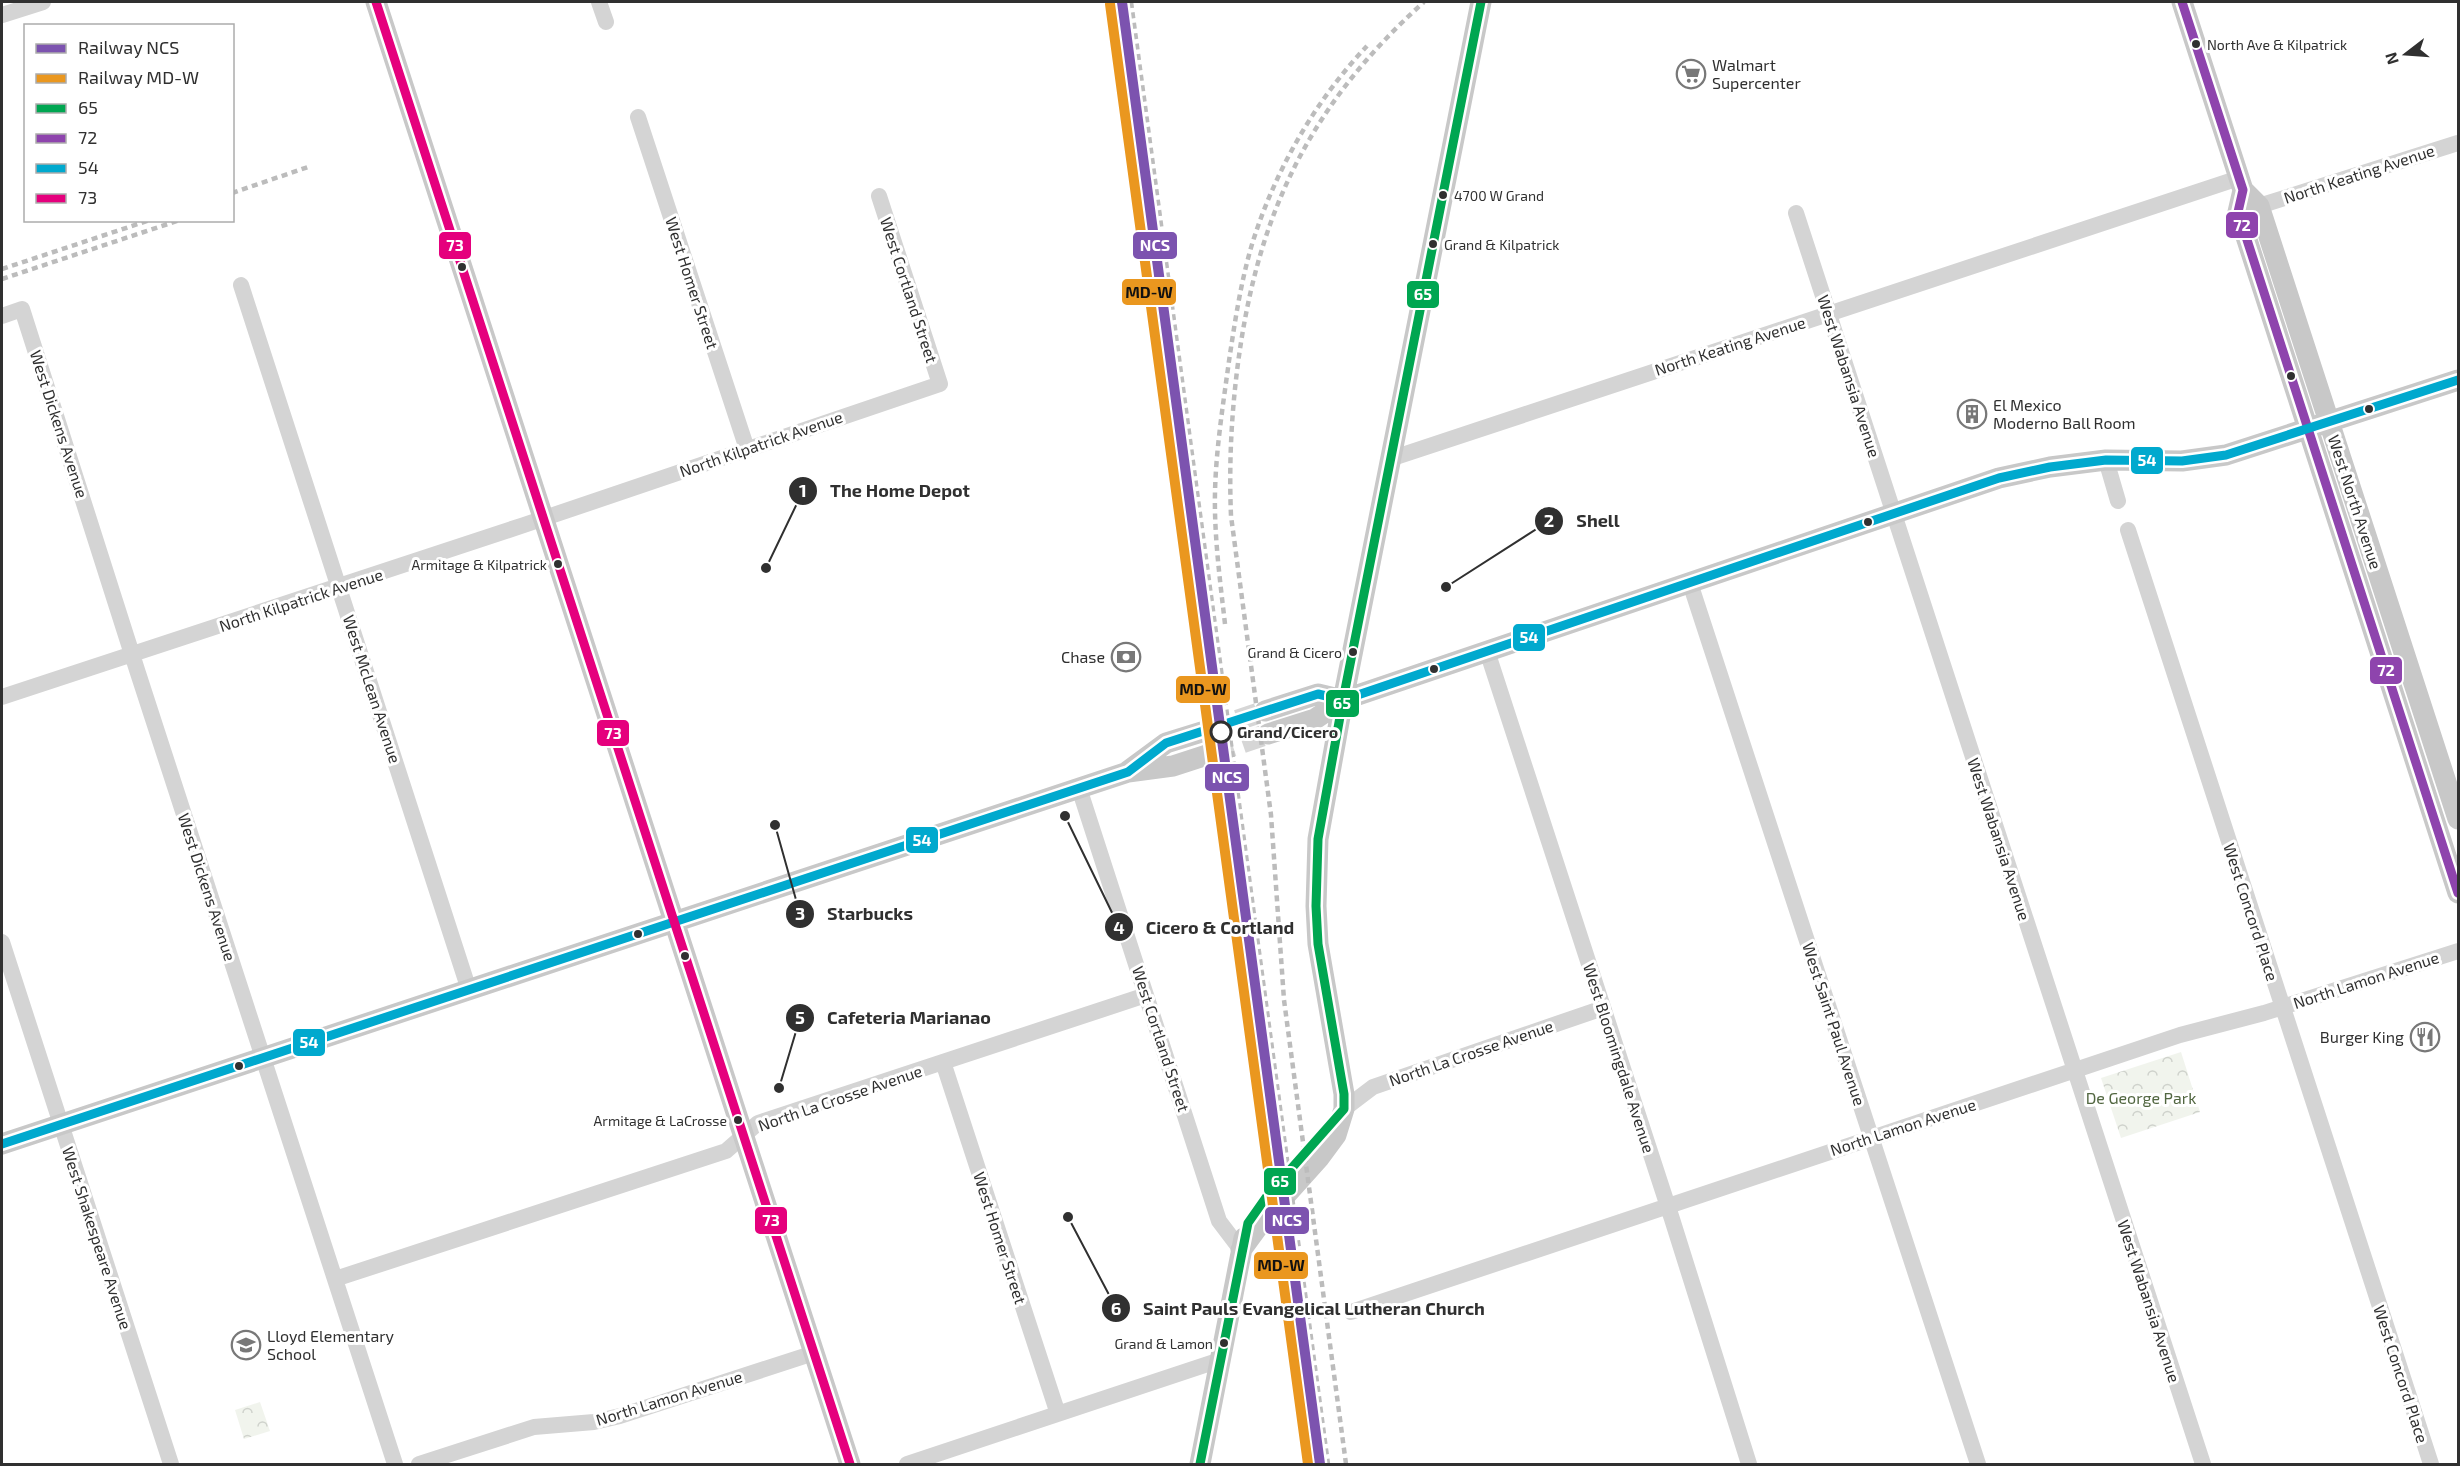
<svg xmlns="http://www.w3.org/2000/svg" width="2460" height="1466" font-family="'Exo 2',sans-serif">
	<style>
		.forest { fill: url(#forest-crowns) }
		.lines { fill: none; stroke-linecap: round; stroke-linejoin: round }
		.major-tunnel { stroke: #d6d6d6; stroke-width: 21; stroke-dasharray: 21 10; stroke-linecap: butt }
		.minor { stroke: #d4d4d4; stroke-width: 16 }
		.major { stroke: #c8c8c8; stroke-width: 21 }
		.rail { stroke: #bcbcbc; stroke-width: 4.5; stroke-dasharray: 6 4.5; stroke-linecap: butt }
		.bus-1-casing { stroke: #fff; stroke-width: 14 }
		.bus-2-casing { stroke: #fff; stroke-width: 14 }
		.bus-3-casing { stroke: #fff; stroke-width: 14 }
		.bus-4-casing { stroke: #fff; stroke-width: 14 }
		.bus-1 { stroke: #00a651; stroke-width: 9 }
		.bus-2 { stroke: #8e44ad; stroke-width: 9 }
		.bus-3 { stroke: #00a9ce; stroke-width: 9 }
		.bus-4 { stroke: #e5007d; stroke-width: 9 }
		.rail-1-casing { stroke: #fff; stroke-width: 15 }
		.rail-2-casing { stroke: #fff; stroke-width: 15 }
		.rail-1 { stroke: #7c53af; stroke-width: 10 }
		.rail-2 { stroke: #ea971f; stroke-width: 10 }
		.bus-dot { fill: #303030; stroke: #fff; stroke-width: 2 }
		.stop-dot { fill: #fff; stroke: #303030; stroke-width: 3 }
		.labels { text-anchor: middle; stroke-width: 6; stroke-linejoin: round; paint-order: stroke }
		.bus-label { font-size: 14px; fill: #303030; stroke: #fff; text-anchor: end }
		.poi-label { font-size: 16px; fill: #303030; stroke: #fff; text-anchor: start }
		.street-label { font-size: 16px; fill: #303030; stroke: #fff }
		.stop-label { font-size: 16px; font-weight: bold; fill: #303030; stroke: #fff; text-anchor: start }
		.park-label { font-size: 16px; fill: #526741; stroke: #fff }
		.leader { fill: none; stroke: #303030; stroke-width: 2 }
		.callout-dot { fill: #303030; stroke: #fff; stroke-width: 2 }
		.mark-label { font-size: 18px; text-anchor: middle; font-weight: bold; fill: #fff }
		.callout-label { font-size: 18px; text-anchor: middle; font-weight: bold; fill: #303030; stroke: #fff; stroke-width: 6; stroke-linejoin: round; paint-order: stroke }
		.line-badge { stroke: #fff; stroke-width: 2 }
		.badge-label { font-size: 16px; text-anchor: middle; font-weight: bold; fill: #fff }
		.pale-badge-label { font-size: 16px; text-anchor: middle; font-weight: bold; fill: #111 }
	</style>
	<defs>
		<pattern id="forest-crowns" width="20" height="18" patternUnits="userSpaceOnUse" patternTransform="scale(1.5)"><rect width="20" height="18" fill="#f1f4ed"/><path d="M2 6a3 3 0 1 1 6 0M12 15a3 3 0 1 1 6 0" fill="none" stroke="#cfd2cc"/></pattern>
	</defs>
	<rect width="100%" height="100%" fill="#fff"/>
	<!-- forest -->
	<path class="forest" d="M2181 1052 2200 1112 2121 1138 2101 1078Z
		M260 1402 270 1431 244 1439 235 1410Z"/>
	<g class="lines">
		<!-- major-tunnel -->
		<path class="major-tunnel" d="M1208 730 1265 711
			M1213 753 1268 734"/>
		<!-- minor -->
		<path class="minor" d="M599 2 606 22
			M2 15 43 2
			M638 117 747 449
			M2259 206 2458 143
			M1796 213 2203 1464
			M241 285 469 990
			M2 316 22 309 138 673 395 1464
			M1393 458 2239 178
			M2106 460 2118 501
			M2128 530 2431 1464
			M1690 583 1978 1464
			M1487 651 1672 1219 1749 1464
			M2 697 524 525 940 384 879 196
			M1079 788 1219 1221 1241 1250
			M2 942 171 1464
			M943 1062 1058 1414
			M1344 1109 1373 1087 1603 1008
			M335 1279 726 1151 758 1123 1146 995
			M1351 1312 2180 1035 2264 1013 2458 951
			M419 1464 534 1427 594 1422 620 1416 814 1353
			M907 1464 1220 1360"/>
		<!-- major -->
		<path class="major" d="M376 2 850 1464
			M2182 2 2243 190 2259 206 2458 819
			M2243 190 2238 212 2458 893
			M1265 711 1318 694 1343 700
			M1268 734 1315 719 1343 700 1999 478 2050 467 2106 460 2182 461 2226 455 2458 380
			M1128 771 1166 743 1208 730
			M2 1144 1128 772 1173 766 1213 753
			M1241 1250 1260 1224 1319 1158 1336 1135 1344 1109V1094L1318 944 1316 906 1318 839 1343 700 1481 2
			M1200 1464 1244 1238"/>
		<!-- rail -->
		<path class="rail" d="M1131 2 1328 1464
			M232 193 308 167
			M2 269 150 220
			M2 279 180 220
			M1225 624C1220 580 1214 536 1215 492 1216 449 1223 405 1229 361 1235 321 1241 280 1253 241 1276 169 1315 101 1367 46
			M1346 1464 1284 1000 1271 815 1231 516C1229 467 1231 420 1237 371 1256 217 1308 106 1424 2"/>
		<!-- bus-1 casing -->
		<g class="bus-1-casing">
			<path id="bus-1" d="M1200 1464 1248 1223 1267 1196 1344 1109V1094L1318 944 1316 906 1318 839 1343 700 1481 2"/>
		</g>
		<!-- bus-2 casing -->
		<g class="bus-2-casing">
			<path id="bus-2" d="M2182 2 2243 190 2238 212 2458 893"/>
		</g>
		<!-- bus-3 casing -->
		<g class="bus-3-casing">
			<path id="bus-3" d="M2 1144 1128 772 1166 743 1318 694 1343 700 1999 478 2050 467 2106 460 2182 461 2226 455 2458 380"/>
		</g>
		<!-- bus-4 casing -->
		<g class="bus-4-casing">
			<path id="bus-4" d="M376 2 850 1464"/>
		</g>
		<!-- bus-1 -->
		<use href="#bus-1" class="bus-1"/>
		<!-- bus-2 -->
		<use href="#bus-2" class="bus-2"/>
		<!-- bus-3 -->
		<use href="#bus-3" class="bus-3"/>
		<!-- bus-4 -->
		<use href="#bus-4" class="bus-4"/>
		<!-- rail-1 casing -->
		<g class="rail-1-casing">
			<path id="rail-1" d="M1122 2 1320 1464"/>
		</g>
		<!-- rail-2 casing -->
		<g class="rail-2-casing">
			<path id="rail-2" d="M1110 4 1308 1464"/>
		</g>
		<!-- rail-1 -->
		<use href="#rail-1" class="rail-1"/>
		<!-- rail-2 -->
		<use href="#rail-2" class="rail-2"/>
	</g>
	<!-- icons -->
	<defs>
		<g id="supermarket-ring" transform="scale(1.5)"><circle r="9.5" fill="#fff" stroke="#787878" stroke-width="1.5"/><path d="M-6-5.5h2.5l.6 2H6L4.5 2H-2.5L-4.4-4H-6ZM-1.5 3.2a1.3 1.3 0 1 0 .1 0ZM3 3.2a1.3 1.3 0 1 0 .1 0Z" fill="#787878"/></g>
		<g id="building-ring" transform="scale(1.5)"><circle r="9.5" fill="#fff" stroke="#787878" stroke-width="1.5"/><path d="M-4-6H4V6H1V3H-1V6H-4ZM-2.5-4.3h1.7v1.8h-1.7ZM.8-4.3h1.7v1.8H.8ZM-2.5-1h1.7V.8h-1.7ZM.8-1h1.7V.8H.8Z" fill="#787878"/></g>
		<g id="bank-ring" transform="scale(1.5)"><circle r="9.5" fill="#fff" stroke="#787878" stroke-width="1.5"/><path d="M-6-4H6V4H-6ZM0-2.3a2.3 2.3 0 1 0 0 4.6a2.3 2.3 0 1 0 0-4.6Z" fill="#787878"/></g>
		<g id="restaurant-ring" transform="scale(1.5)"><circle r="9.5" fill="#fff" stroke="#787878" stroke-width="1.5"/><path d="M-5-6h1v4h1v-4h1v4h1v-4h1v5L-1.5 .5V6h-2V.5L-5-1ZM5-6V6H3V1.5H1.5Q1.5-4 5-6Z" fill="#787878"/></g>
		<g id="school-ring" transform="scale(1.5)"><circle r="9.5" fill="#fff" stroke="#787878" stroke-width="1.5"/><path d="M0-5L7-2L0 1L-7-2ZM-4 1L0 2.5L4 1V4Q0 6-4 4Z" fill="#787878"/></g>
	</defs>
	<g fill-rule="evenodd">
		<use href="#supermarket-ring" x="1691" y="74"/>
		<use href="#building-ring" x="1972" y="414"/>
		<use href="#bank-ring" x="1126" y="657"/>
		<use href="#restaurant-ring" x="2425" y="1037"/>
		<use href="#school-ring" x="246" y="1345"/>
	</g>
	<!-- markers -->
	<g class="bus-dot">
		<circle cx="2196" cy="44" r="5"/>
		<circle cx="1443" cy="195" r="5"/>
		<circle cx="1433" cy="244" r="5"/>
		<circle cx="462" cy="267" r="5"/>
		<circle cx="2291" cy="376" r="5"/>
		<circle cx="2369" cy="409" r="5"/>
		<circle cx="1868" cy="522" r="5"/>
		<circle cx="558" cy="564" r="5"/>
		<circle cx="1353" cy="652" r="5"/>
		<circle cx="1434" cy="669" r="5"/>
		<circle cx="638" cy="934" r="5"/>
		<circle cx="685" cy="956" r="5"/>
		<circle cx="239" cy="1066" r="5"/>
		<circle cx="738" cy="1120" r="5"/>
		<circle cx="1224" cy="1343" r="5"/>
	</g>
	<circle class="stop-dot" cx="1221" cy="732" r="10"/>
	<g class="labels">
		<!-- bus labels -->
		<g class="bus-label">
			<text x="2207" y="50" text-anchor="start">North Ave &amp; Kilpatrick</text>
			<text x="1454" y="201" text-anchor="start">4700 W Grand</text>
			<text x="1444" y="250" text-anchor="start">Grand &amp; Kilpatrick</text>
			<text x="547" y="570">Armitage &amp; Kilpatrick</text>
			<text x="1342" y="658">Grand &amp; Cicero</text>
			<text x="727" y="1126">Armitage &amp; LaCrosse</text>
			<text x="1213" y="1349">Grand &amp; Lamon</text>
		</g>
		<!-- poi labels -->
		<g class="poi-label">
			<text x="1712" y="71">Walmart<tspan x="1712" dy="18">Supercenter</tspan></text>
			<text x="1993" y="411">El Mexico<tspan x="1993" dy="18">Moderno Ball Room</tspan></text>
			<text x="1105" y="663" text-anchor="end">Chase</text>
			<text x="2404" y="1043" text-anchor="end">Burger King</text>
			<text x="267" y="1342">Lloyd Elementary<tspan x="267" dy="18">School</tspan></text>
		</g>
		<!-- street labels -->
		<g class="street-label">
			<text transform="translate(2359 174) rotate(-18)" y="6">North Keating Avenue</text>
			<text transform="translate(692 283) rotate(72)" y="6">West Homer Street</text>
			<text transform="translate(909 290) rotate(72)" y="6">West Cortland Street</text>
			<text transform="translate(1730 346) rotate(-18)" y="6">North Keating Avenue</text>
			<text transform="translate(1849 376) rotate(72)" y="6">West Wabansia Avenue</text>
			<text transform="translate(59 424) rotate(72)" y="6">West Dickens Avenue</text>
			<text transform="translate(761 444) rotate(-19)" y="6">North Kilpatrick Avenue</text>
			<text transform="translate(2355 502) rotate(72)" y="6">West North Avenue</text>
			<text transform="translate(301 600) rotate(-18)" y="6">North Kilpatrick Avenue</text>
			<text transform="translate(372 689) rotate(72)" y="6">West McLean Avenue</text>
			<text transform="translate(1999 839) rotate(72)" y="6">West Wabansia Avenue</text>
			<text transform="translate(207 887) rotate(72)" y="6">West Dickens Avenue</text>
			<text transform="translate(2251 912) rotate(72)" y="6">West Concord Place</text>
			<text transform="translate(2366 980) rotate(-18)" y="6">North Lamon Avenue</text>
			<text transform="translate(1834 1024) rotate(72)" y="6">West Saint Paul Avenue</text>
			<text transform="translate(1161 1039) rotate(72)" y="6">West Cortland Street</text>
			<text transform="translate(1471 1053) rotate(-19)" y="6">North La Crosse Avenue</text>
			<text transform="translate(1619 1058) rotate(72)" y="6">West Bloomingdale Avenue</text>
			<text transform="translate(840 1098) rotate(-19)" y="6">North La Crosse Avenue</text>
			<text transform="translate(1903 1127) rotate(-18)" y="6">North Lamon Avenue</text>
			<text transform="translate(97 1238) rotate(72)" y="6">West Shakespeare Avenue</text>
			<text transform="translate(1000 1238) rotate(72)" y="6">West Homer Street</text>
			<text transform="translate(2149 1301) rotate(72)" y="6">West Wabansia Avenue</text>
			<text transform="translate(2401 1374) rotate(72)" y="6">West Concord Place</text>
			<text transform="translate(669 1398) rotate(-17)" y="6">North Lamon Avenue</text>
		</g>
		<!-- stop labels -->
		<g class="stop-label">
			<text x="1237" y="738">Grand/Cicero</text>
		</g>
		<!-- park labels -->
		<g class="park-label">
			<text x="2141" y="1104">De George Park</text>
		</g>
	</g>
	<!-- callouts -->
	<path class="leader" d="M766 568L803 491M1446 587L1549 521M775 825L800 914M1065 816L1119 927M779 1088L800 1018M1068 1217L1116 1308"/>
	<g class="callout-dot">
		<circle cx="766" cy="568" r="6"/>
		<circle cx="1446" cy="587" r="6"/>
		<circle cx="775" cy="825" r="6"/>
		<circle cx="1065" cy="816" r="6"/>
		<circle cx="779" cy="1088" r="6"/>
		<circle cx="1068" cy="1217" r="6"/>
		<circle cx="803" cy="491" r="15"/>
		<circle cx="1549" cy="521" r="15"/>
		<circle cx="800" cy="914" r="15"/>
		<circle cx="1119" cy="927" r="15"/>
		<circle cx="800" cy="1018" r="15"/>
		<circle cx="1116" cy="1308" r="15"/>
	</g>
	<g class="mark-label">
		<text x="803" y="497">1</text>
		<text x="1549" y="527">2</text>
		<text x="800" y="920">3</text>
		<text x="1119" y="934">4</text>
		<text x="800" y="1024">5</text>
		<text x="1116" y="1315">6</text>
	</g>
	<g class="callout-label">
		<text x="900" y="497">The Home Depot</text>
		<text x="1598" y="527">Shell</text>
		<text x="870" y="920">Starbucks</text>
		<text x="1220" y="934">Cicero &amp; Cortland</text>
		<text x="909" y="1024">Cafeteria Marianao</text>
		<text x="1314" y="1315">Saint Pauls Evangelical Lutheran Church</text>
	</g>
	<g class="line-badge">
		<rect x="2225" y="211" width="34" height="28" rx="6" fill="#8e44ad"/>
		<rect x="1132" y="231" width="46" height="29" rx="6" fill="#7c53af"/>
		<rect x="438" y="231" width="34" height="29" rx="6" fill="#e5007d"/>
		<rect x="1121" y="278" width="56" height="28" rx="6" fill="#ea971f"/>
		<rect x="1406" y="280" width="34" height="29" rx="6" fill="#00a651"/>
		<rect x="2130" y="446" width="34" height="29" rx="6" fill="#00a9ce"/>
		<rect x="1512" y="623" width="34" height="29" rx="6" fill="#00a9ce"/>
		<rect x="2369" y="656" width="34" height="29" rx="6" fill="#8e44ad"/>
		<rect x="1175" y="675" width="56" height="29" rx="6" fill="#ea971f"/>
		<rect x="1325" y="689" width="35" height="29" rx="6" fill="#00a651"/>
		<rect x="596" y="719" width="34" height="28" rx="6" fill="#e5007d"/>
		<rect x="1204" y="763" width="46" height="29" rx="6" fill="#7c53af"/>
		<rect x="905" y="826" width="34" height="28" rx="6" fill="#00a9ce"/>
		<rect x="292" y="1028" width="34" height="29" rx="6" fill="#00a9ce"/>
		<rect x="1263" y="1167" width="34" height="29" rx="6" fill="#00a651"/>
		<rect x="754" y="1206" width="34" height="29" rx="6" fill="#e5007d"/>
		<rect x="1264" y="1206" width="46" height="29" rx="6" fill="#7c53af"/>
		<rect x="1253" y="1251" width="56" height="29" rx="6" fill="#ea971f"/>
	</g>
	<g class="badge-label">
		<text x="2242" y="231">72</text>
		<text x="1155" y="251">NCS</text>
		<text x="455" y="251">73</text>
		<text x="1423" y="300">65</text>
		<text x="2147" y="466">54</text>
		<text x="1529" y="643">54</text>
		<text x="2386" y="676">72</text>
		<text x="1342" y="709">65</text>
		<text x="613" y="739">73</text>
		<text x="1227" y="783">NCS</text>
		<text x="922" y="846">54</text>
		<text x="309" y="1048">54</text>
		<text x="1280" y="1187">65</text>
		<text x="771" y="1226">73</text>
		<text x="1287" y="1226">NCS</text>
	</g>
	<g class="pale-badge-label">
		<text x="1149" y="298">MD-W</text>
		<text x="1203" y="695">MD-W</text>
		<text x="1281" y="1271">MD-W</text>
	</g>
	<!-- border -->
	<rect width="2460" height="1466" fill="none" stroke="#303030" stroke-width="6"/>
	<!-- legend -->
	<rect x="24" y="24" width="210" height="198" fill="#ffffff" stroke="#acacac" stroke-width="1.5"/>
	<rect x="36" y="44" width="30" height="9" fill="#7c53af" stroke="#acacac" stroke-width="1.5"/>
	<text x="78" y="54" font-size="18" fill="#303030">Railway NCS</text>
	<rect x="36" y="74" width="30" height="9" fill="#ea971f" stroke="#acacac" stroke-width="1.5"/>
	<text x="78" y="84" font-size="18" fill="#303030">Railway MD-W</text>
	<rect x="36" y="104" width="30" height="9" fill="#00a651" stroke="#acacac" stroke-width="1.5"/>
	<text x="78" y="114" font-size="18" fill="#303030">65</text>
	<rect x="36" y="134" width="30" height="9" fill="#8e44ad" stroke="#acacac" stroke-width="1.5"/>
	<text x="78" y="144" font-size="18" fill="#303030">72</text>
	<rect x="36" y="164" width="30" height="9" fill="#00a9ce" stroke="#acacac" stroke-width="1.5"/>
	<text x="78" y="174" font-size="18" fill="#303030">54</text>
	<rect x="36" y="194" width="30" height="9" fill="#e5007d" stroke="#acacac" stroke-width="1.5"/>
	<text x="78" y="204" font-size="18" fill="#303030">73</text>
	<!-- north arrow -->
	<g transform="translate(2406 54) rotate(253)" stroke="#ffffff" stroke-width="4.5" paint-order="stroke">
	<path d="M0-4.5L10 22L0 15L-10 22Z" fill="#303030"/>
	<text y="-9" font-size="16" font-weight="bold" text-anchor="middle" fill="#303030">N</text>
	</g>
</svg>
